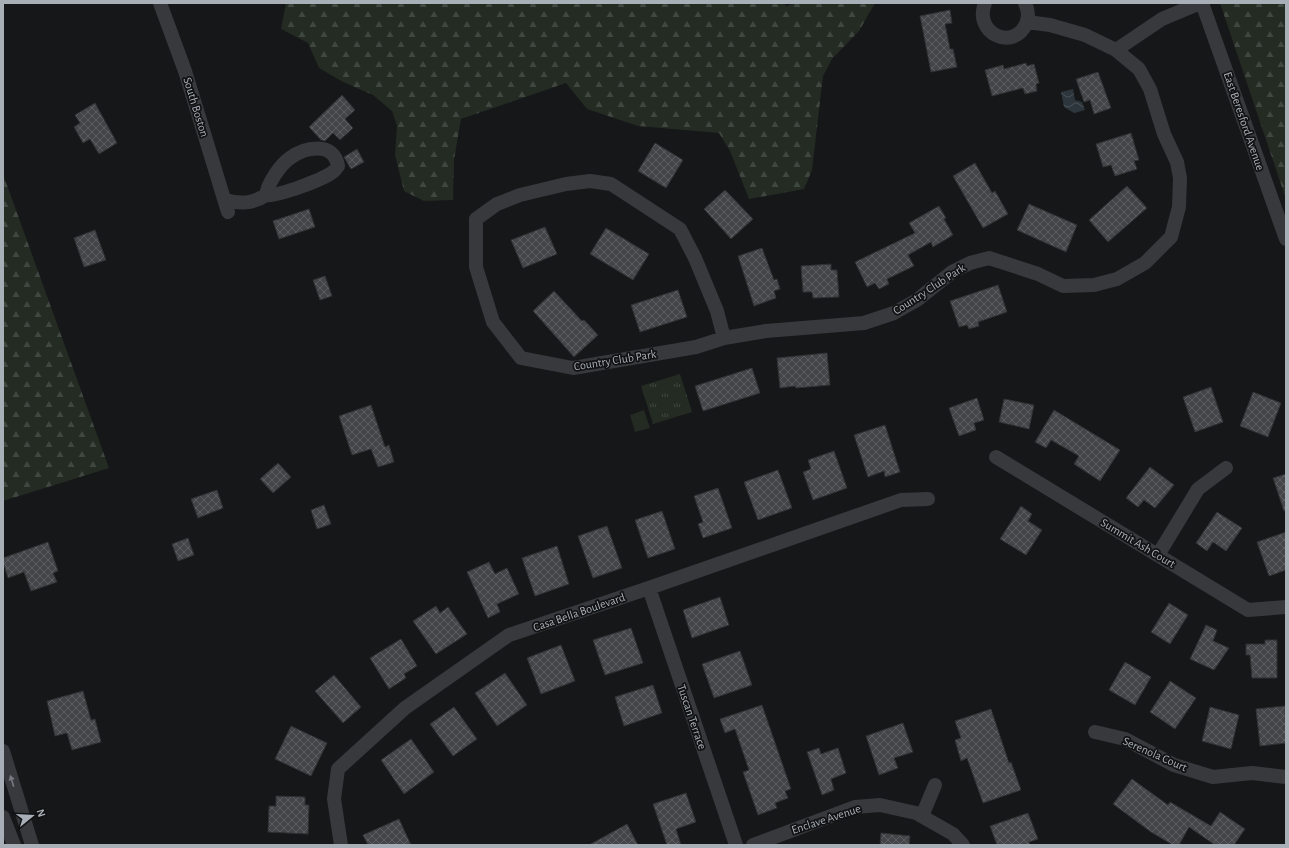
<svg xmlns="http://www.w3.org/2000/svg" width="1289" height="848" font-family="'Alegreya Sans',sans-serif">
	<style>
		.forest { fill: url(#forest-firs) }
		.park { fill: url(#park-tufts) }
		.pitch { fill: #232b23 }
		.water { fill: url(#water-waves) }
		.building { fill: url(#building-cross-hatch); stroke: #313134 }
		.lines { fill: none; stroke-linecap: round; stroke-linejoin: round }
		.minor { stroke: #38393d; stroke-width: 14 }
		.oneway { fill: #767a80 }
		.labels { text-anchor: middle; stroke-width: 3.5; stroke-linejoin: round; paint-order: stroke }
		.street-label { font-size: 12px; fill: #a9afb7; stroke: #111213 }
	</style>
	<defs>
		<pattern id="forest-firs" width="22" height="20" patternUnits="userSpaceOnUse"><rect width="22" height="20" fill="#232b23"/><path d="M5 1l3.5 6h-7zM16 11l3.5 6h-7z" fill="#404741"/></pattern>
		<pattern id="park-tufts" width="24" height="20" patternUnits="userSpaceOnUse"><rect width="24" height="20" fill="#232b23"/><path d="M3 7l-1-3M5 7V3M7 7l1-3M15 17l-1-3M17 17v-4M19 17l1-3" fill="none" stroke="#404741"/></pattern>
		<pattern id="water-waves" width="16" height="10" patternUnits="userSpaceOnUse"><rect width="16" height="10" fill="#2d363c"/><path d="M0 5q4-4 8 0t8 0" fill="none" stroke="#495156"/></pattern>
		<pattern id="building-cross-hatch" width="8" height="8" patternUnits="userSpaceOnUse"><rect width="8" height="8" fill="#434548"/><path d="M0 0l8 8M0 8l8-8" fill="none" stroke="#5b5d60"/></pattern>
	</defs>
	<rect width="100%" height="100%" fill="#161718"/>
	<!-- forest -->
	<path class="forest" d="M286 3H784L786 6 796 3H875L859 31 832 59 823 76 812 170 804 189 749 199 730 151 719 133 638 126 587 109 566 83 461 119 454 160 453 200 424 201 404 191 395 155 397 126 392 111 373 95 343 82 319 68 308 43 281 29Z
		M1220 3H1286V199Z
		M3 174 109 468 3 501Z"/>
	<!-- park -->
	<path class="park" d="M680 374 692 412 653 424 641 386Z"/>
	<!-- pitch -->
	<path class="pitch" d="M644 410 650 428 635 432 630 415Z"/>
	<!-- water -->
	<path class="water" d="M1073 89 1075 100 1082 102 1085 110 1074 113 1064 107 1061 92Z"/>
	<!-- building -->
	<path class="building" d="M950 10 952 23 945 24 950 49H953L957 67 931 72 920 16Z
		M1026 63 1027 66 1034 64 1039 83 1036 84 1037 91 1025 94 1023 88 992 96 985 70 1003 65 1004 69Z
		M1098 72 1111 108 1094 114 1090 100 1084 102 1076 79Z
		M342 95 355 110 345 119 353 128 340 140 333 133 325 141 321 140 309 127Z
		M95 103 117 143 99 154 90 139 83 143 74 127 80 123 75 115Z
		M1131 133 1139 160 1134 161 1137 169 1115 176 1111 165 1103 167 1096 144Z
		M655 143 683 160 666 188 638 171Z
		M357 149 364 162 351 169 344 157Z
		M975 163 992 193 995 191 1008 214 983 228 953 176Z
		M1127 186 1147 208 1108 242 1089 220Z
		M725 190 753 219 731 239 704 209Z
		M1029 204 1077 225 1066 252 1017 230Z
		M939 206 946 218 944 219 953 235 933 247 931 242 908 255 914 266 887 279 889 284 879 289 875 283 867 287 855 262 915 233 909 223Z
		M309 209 315 227 279 239 273 221Z
		M545 227 557 254 523 268 511 240Z
		M606 228 649 254 633 280 590 254Z
		M95 230 106 260 84 267 74 238Z
		M762 248 774 280 777 279 780 289 774 291 776 298 754 306 738 256Z
		M831 264V270H837L839 297 813 298 812 292H803L801 266Z
		M325 276 332 296 320 300 313 280Z
		M998 285 1007 312 978 322 979 326 969 329 967 325 959 327 950 301Z
		M678 290 687 317 640 332 631 305Z
		M554 291 582 321 584 320 598 335 574 357 533 311Z
		M827 353 830 385 796 388 795 386 780 388 777 358Z
		M752 368 760 393 703 411 695 386Z
		M1211 387 1223 422 1195 432 1183 397Z
		M1253 392 1281 403 1268 437 1240 426Z
		M977 398 984 420 974 423 976 430 959 436 949 408Z
		M1004 399 1034 405 1029 429 999 422Z
		M371 405 385 447 389 445 394 462 378 467 371 449 352 455 339 416Z
		M1054 410 1120 450 1100 481 1074 464 1079 456 1051 440 1046 448 1035 442Z
		M885 425 900 472 885 477 884 471 868 477 854 435Z
		M834 451 847 488 813 500 803 472 811 469 808 460Z
		M278 463 291 477 273 493 260 479Z
		M1150 467 1174 485 1155 508 1144 500 1138 507 1126 498Z
		M778 470 792 508 758 520 744 482Z
		M1286 474V510L1284 511 1273 478Z
		M718 488 732 528 703 538 698 524 703 522 694 496Z
		M217 490 223 508 198 518 191 499Z
		M324 505 331 524 317 529 311 510Z
		M1021 506 1032 514 1028 521 1042 530 1026 555 1000 539Z
		M662 511 675 549 648 558 635 520Z
		M1217 512 1242 528 1226 551 1213 542 1207 551 1196 543Z
		M607 526 622 568 593 578 578 536Z
		M1286 532V570L1269 576 1257 542Z
		M188 538 194 555 178 561 172 544Z
		M48 542 58 571 53 573 57 582 31 591 24 572 8 578 3 562V558Z
		M557 546 569 584 535 596 522 558Z
		M489 562 495 574 507 568 519 594 497 604 500 612 488 618 467 572Z
		M720 597 729 625 692 638 683 610Z
		M1169 603 1188 615 1170 644 1151 632Z
		M436 606 440 613 448 607 467 634 436 654 413 621Z
		M1206 625 1217 630 1213 641 1229 648 1214 670 1190 659Z
		M631 628 643 663 605 675 593 640Z
		M401 639 417 666 404 674 406 678 389 689 370 658Z
		M1265 640H1277V678H1252L1250 655H1246V644H1265Z
		M561 645 575 681 541 694 527 658Z
		M740 651 752 685 714 698 702 664Z
		M1125 662 1151 677 1135 705 1109 690Z
		M505 673 527 705 497 726 475 693Z
		M334 675 361 707 343 723 315 691Z
		M1170 681 1196 698 1175 729 1150 712Z
		M653 685 662 713 624 726 615 697Z
		M83 691 91 720 95 719 101 742 72 750 67 733 55 736 47 701Z
		M762 705 791 789 785 791 788 798 775 803 777 808 758 815 743 772 749 770 735 729 725 733 720 719Z
		M1285 706 1286 743 1260 746 1256 709Z
		M454 707 477 739 453 756 430 724Z
		M1210 707 1239 715 1231 749 1202 741Z
		M991 709 1009 763 1011 762 1021 790 983 803 967 758 961 761 955 740 961 738 955 721Z
		M903 723 913 752 894 758 898 768 879 775 866 736Z
		M291 726 327 743 311 776 275 759Z
		M411 739 434 772 404 794 381 760Z
		M819 748 821 754 838 748 846 773 831 779 834 790 822 795 807 752Z
		M1132 779 1168 805 1170 802 1211 826 1220 812 1245 829 1234 845H1215L1189 827 1179 845H1173L1151 832 1113 804Z
		M686 793 696 822 676 829 681 845H667L653 804Z
		M276 796 305 797V805H309L308 834 268 832 269 806H276Z
		M1028 813 1038 839 1029 842 1030 845H997L990 826Z
		M399 819 411 845H368L363 835Z
		M627 824 638 845H589Z
		M881 833 910 836 909 845H880Z"/>
	<g class="lines">
		<!-- minor -->
		<path class="minor" d="M160 3 185 71 228 212
			M985 3C973 33 1013 52 1026 24 1029 17 1028 9 1025 3
			M1202 3 1286 239
			M1027 22 1050 25 1085 35 1116 50 1162 19 1200 3
			M225 200C240 204 252 204 266 195 268 183 280 165 290 158 305 147 334 141 338 166 337 167 335 171 334 171 325 179 277 197 266 195
			M724 338 717 311 695 258 680 229 611 184 590 181 566 184 520 195 497 204 476 219V267L493 322 521 358 573 368 696 347 724 338 766 331 864 323 894 313 917 300 952 272 970 263 989 258 1038 274 1063 286 1094 285 1117 279 1145 263 1171 237 1179 207 1180 178 1177 162 1164 134 1150 89 1139 69 1116 50
			M996 457 1248 610 1286 607
			M1158 555 1198 489 1226 468
			M649 588 736 845
			M1095 732 1125 739 1174 765 1213 777 1252 773 1286 777
			M3 751 32 845
			M922 816 935 785
			M3 817 14 845
			M341 845 334 799 338 769 405 708 509 635 649 588 901 500 928 499
			M753 845 855 807 880 805 916 813 953 834 963 845"/>
	</g>
	<!-- one-way arrows -->
	<defs><path id="oneway-solid" d="M-6-.8H1V-3.2L6.5 0L1 3.2V.8H-6Z"/></defs>
	<use class="oneway" href="#oneway-solid" transform="translate(12 781) rotate(-107)"/>
	<g class="labels">
		<!-- street labels -->
		<g class="street-label">
			<text transform="translate(196 107) rotate(73)" y="4">South Boston</text>
			<text transform="translate(1244 121) rotate(71)" y="4">East Beresford Avenue</text>
			<text transform="translate(929 289) rotate(-33)" y="4">Country Club Park</text>
			<text transform="translate(615 360) rotate(-9)" y="4">Country Club Park</text>
			<text transform="translate(1138 543) rotate(31)" y="4">Summit Ash Court</text>
			<text transform="translate(579 612) rotate(-19)" y="4">Casa Bella Boulevard</text>
			<text transform="translate(692 717) rotate(71)" y="4">Tuscan Terrace</text>
			<text transform="translate(1155 754) rotate(24)" y="4">Serenola Court</text>
			<text transform="translate(826 819) rotate(-18)" y="4">Enclave Avenue</text>
		</g>
	</g>
	<!-- border -->
	<rect width="1289" height="848" fill="none" stroke="#a9afb7" stroke-width="8"/>
	<!-- north arrow -->
	<g transform="translate(32 816) rotate(72)" stroke="#111213" stroke-width="3" paint-order="stroke">
	<path d="M0-3L7 15L0 10L-7 15Z" fill="#a9afb7"/>
	<text y="-6" font-size="11" font-weight="bold" text-anchor="middle" fill="#a9afb7">N</text>
	</g>
</svg>
